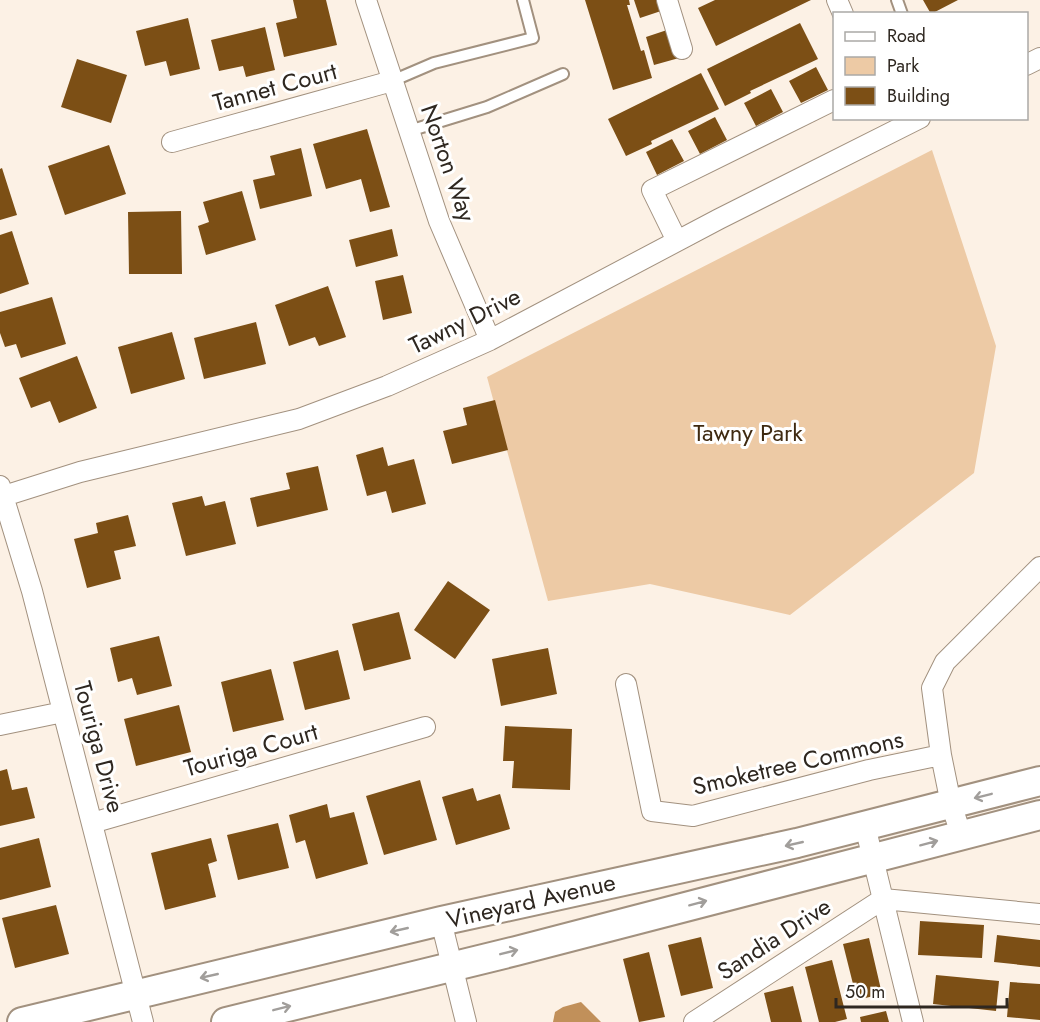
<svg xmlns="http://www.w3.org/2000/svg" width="1040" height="1022" font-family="Jost,sans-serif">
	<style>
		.green { fill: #edcaa5 }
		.water { fill: #c1905a }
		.building { fill: #7c4f15 }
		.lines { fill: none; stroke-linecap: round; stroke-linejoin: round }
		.lane-casing { stroke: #a2917f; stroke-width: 14 }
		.street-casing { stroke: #a2917f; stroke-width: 22 }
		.secondary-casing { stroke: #a2917f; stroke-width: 32 }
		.lane { stroke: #fff; stroke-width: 10 }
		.street { stroke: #fff; stroke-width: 20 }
		.secondary { stroke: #fff; stroke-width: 28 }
		.oneway { stroke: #a19e9b }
		.labels { text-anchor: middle; stroke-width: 6; stroke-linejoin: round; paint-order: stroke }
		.street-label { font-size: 24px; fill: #2e2720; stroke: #fff }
		.park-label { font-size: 24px; fill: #3f2a11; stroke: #fff }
	</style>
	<rect width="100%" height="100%" fill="#fcf1e5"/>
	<!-- green -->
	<path class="green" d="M932 150 996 346 974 473 790 615 650 584 548 601 487 377Z"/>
	<!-- water -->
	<path class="water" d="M581 1002 601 1022H553L555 1012 563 1007Z"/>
	<!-- building -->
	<path class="building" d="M293 0H326L337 45 284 57 276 23 297 18Z
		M585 0H629L630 5H627L641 51 644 50 652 78 613 90Z
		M634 0H661L664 10 640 18Z
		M715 0H811L716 46 698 8Z
		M923 0H958L931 14Z
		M188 18 200 69 170 76 166 61 145 66 136 31Z
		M800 23 818 59 750 91 751 93 725 106 707 69Z
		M265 27 275 70 246 77 243 66 219 71 211 40Z
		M670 29 679 58 654 65 646 37Z
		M77 59 127 75 111 123 61 107Z
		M816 67 828 90 801 103 789 81Z
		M701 73 719 109 651 141 652 144 626 156 608 119Z
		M771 89 783 112 756 126 744 103Z
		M715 117 727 140 700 154 688 131Z
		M367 129 390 207 370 212 361 179 326 189 313 144Z
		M672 139 684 161 657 175 646 152Z
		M109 145 126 194 65 215 48 166Z
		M301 148 312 196 260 209 253 180 275 175 270 156Z
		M2 168 17 215 0 220V169Z
		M242 191 256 240 206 255 198 226 209 222 203 202Z
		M181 211 182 274H129L128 212Z
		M392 229 398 256 356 267 349 240Z
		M12 231 29 284 0 294V235Z
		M403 275 412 313 383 320 375 281Z
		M328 286 346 337 319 346 315 337 289 346 275 305Z
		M52 297 66 344 21 358 16 344 5 347 0 333V312Z
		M256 322 266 364 204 379 194 338Z
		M172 332 185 379 131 394 118 347Z
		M77 356 97 408 59 423 50 401 31 408 19 378Z
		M495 400 508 450 452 464 443 431 467 425 463 408Z
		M383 447 388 466 414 459 426 504 392 513 386 491 367 496 356 455Z
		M318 466 328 510 257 527 250 498 290 489 286 473Z
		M202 496 205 506 225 501 236 544 186 556 172 503Z
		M128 515 136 546 114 551 121 579 87 588 74 539 98 533 96 523Z
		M448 581 490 610 455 659 414 630Z
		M399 612 411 659 364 671 352 624Z
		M159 636 172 686 137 695 132 678 118 682 110 648Z
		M548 648 557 694 501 706 492 659Z
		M338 650 350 699 305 710 293 662Z
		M271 669 284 720 233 732 221 682Z
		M179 705 191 752 136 766 124 719Z
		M505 726 572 729 570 790 512 788 514 761H503Z
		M7 769 12 790 27 787 35 818 0 826V771Z
		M420 780 437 840 384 855 366 796Z
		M473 788 477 801 500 794 510 829 456 845 442 797Z
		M327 804 330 818 354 812 368 864 316 879 305 840 296 843 289 815Z
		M278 823 289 868 238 880 227 835Z
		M39 838 51 887 0 900V848Z
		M211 838 217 861 208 864 216 897 165 910 151 853Z
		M56 905 69 954 15 968 2 918Z
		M920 921 984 925 982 958 918 955Z
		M997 935 1040 940V967L994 962Z
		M701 937 713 988 681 996 668 945Z
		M869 938 882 994 857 1000 843 944Z
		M649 952 665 1017 639 1022 623 959Z
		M832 960 847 1019 835 1022H819L805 967Z
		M936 975 999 981 996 1011 933 1004Z
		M1010 982 1040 984V1020L1007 1017Z
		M793 986 802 1022H771L764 993Z
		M886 1011 889 1022H861L860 1017Z"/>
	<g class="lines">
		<!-- lane casing -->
		<g class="lane-casing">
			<path id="lane" d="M897 0 902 14
				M392 81 434 63 533 38 523 0
				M409 131 487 107 563 74"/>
		</g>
		<!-- street casing -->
		<g class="street-casing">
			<path id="street" d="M366 0 439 221 490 340
				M667 0 682 49
				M837 0 843 14
				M1026 65 1040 58
				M172 142 392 81
				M677 241 652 190 834 100
				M0 486 32 591 143 1022
				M4 496 80 472 299 419 387 386 490 340 719 219 920 118
				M626 684 652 811 693 816 869 770 941 755
				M0 725 63 712
				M92 823 425 727
				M865 826 913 1022
				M961 834 951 804 941 755 932 688 945 662 1040 567
				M441 921 466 1022
				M694 1022 883 899 1040 914"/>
		</g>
		<!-- secondary casing -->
		<g class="secondary-casing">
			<path id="secondary" d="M22 1022 441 921 797 843 1040 781
				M226 1022 516 951 1040 815"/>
		</g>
		<!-- lane -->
		<use href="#lane" class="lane"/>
		<!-- street -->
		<use href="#street" class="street"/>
		<!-- secondary -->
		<use href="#secondary" class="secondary"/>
	</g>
	<!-- one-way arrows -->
	<defs><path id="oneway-shaft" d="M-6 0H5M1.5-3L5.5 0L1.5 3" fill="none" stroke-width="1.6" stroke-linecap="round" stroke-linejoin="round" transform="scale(1.5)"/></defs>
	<g class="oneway">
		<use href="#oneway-shaft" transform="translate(983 796) rotate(166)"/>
		<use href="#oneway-shaft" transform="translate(929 843) rotate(-15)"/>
		<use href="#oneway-shaft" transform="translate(794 844) rotate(167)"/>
		<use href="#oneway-shaft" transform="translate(698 903) rotate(-15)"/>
		<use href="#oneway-shaft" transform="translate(399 930) rotate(167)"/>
		<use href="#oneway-shaft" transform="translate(509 952) rotate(-14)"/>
		<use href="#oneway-shaft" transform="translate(209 976) rotate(167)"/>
		<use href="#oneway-shaft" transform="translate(282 1008) rotate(-14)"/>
	</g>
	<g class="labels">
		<!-- street labels -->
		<g class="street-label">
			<text transform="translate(275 87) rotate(-15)" y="8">Tannet Court</text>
			<text transform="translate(448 163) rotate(71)" y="8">Norton Way</text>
			<text transform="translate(465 321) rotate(-26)" y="8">Tawny Drive</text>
			<text transform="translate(99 747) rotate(75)" y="8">Touriga Drive</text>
			<text transform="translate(251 750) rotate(-16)" y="8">Touriga Court</text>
			<text transform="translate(798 763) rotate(-13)" y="8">Smoketree Commons</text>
			<text transform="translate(531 901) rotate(-13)" y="8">Vineyard Avenue</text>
			<text transform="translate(774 939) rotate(-33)" y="8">Sandia Drive</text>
		</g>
		<!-- park labels -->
		<g class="park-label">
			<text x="748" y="441">Tawny Park</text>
		</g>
	</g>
	<!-- legend -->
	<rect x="833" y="12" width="195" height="108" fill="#ffffff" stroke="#aba9a6" stroke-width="1.5"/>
	<rect x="845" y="32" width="30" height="9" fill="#ffffff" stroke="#aba9a6" stroke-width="1.5"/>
	<text x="887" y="42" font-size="18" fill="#2e2720">Road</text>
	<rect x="845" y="57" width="30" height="18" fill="#edcaa5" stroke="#aba9a6" stroke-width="1.5"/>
	<text x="887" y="72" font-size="18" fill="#2e2720">Park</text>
	<rect x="845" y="87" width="30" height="18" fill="#7c4f15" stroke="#aba9a6" stroke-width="1.5"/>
	<text x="887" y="102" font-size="18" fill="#2e2720">Building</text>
	<!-- scale -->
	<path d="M836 998v9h171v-9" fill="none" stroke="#2e2720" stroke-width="3"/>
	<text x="845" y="998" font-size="18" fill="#2e2720" stroke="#ffffff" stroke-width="4.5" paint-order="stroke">50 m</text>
</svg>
